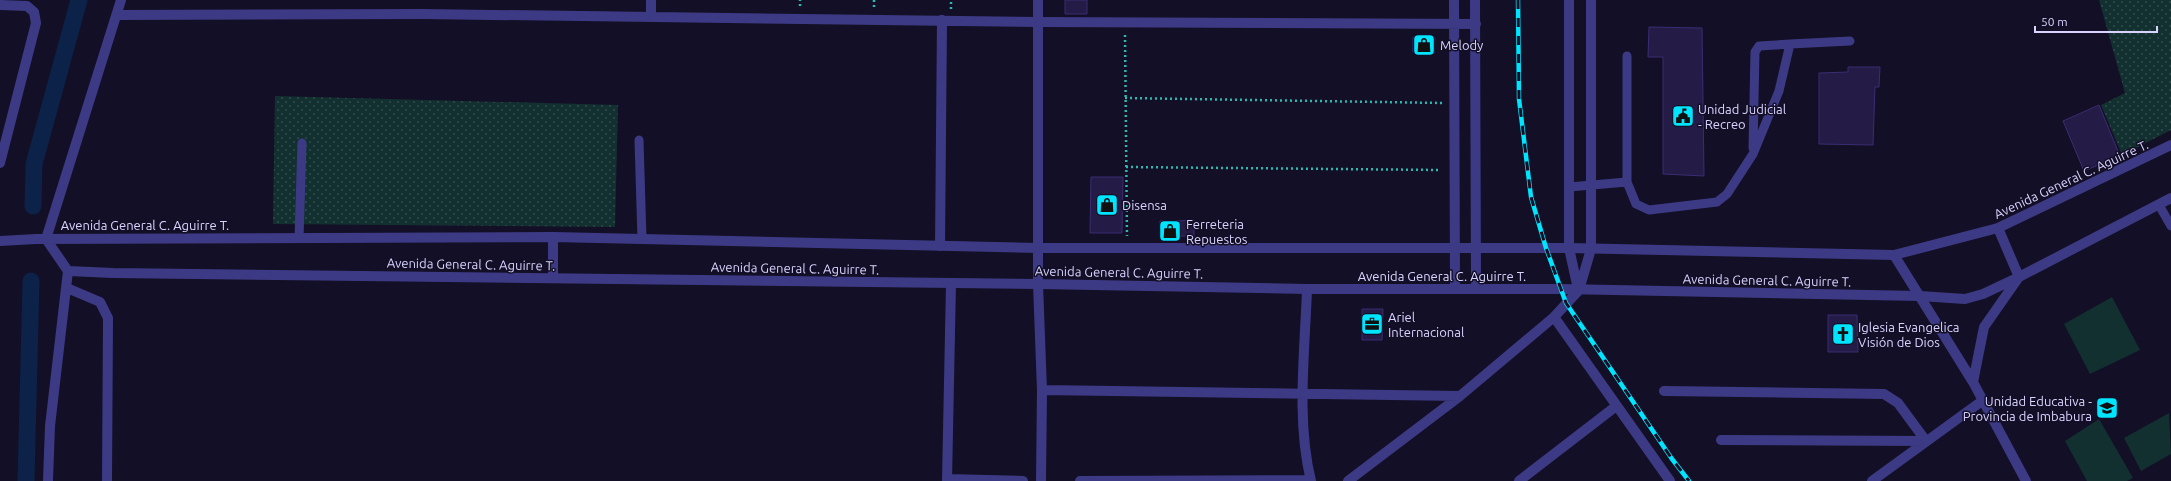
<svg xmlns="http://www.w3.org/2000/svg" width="2171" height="481" font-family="Ubuntu,sans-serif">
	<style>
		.grass { fill: url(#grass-dots) }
		.pitch { fill: #12302f }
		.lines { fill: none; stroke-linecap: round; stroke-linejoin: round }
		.canal { stroke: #0c2248; stroke-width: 17 }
		.building { fill: #241b47; stroke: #3b2d73 }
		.path { stroke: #2fb8b0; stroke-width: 2.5; stroke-dasharray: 2 3; stroke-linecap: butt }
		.service { stroke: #3d3a85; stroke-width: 9 }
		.minor { stroke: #3d3a85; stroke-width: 10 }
		.tertiary { stroke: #3d3a85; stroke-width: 10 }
		.rail-casing { stroke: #00e5ff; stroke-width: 4.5 }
		.rail { stroke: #130f26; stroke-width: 3; stroke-dasharray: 9; stroke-linecap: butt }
		.labels { text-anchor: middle; stroke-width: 3; stroke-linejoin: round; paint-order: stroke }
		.poi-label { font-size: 13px; fill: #d9d4ff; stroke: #130f26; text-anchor: start }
		.street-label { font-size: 13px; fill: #d9d4ff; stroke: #130f26 }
	</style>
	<defs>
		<pattern id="grass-dots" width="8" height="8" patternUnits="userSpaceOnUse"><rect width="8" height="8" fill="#12302f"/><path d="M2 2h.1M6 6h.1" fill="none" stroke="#344d4e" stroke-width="1.8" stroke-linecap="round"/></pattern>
	</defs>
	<rect width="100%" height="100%" fill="#130f26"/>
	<!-- grass -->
	<path class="grass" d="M2099 0H2171V130L2122 155 2101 105 2125 93Z
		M275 96 618 105 615 227 273 224Z"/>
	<!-- pitch -->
	<path class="pitch" d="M2112 297 2140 350 2090 374 2064 324Z
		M2169 413 2171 454 2141 471 2124 438Z
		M2099 419 2133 478 2127 481H2087L2065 441Z"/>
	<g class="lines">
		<!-- canal -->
		<path class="canal" d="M33 206 34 164 79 0
			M26 481 31 281"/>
	</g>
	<!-- building -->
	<path class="building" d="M1065 0H1087V14H1065Z
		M1649 27 1702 28 1704 176 1663 174V57H1648Z
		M1413 37 1435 38 1434 53 1413 52Z
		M1848 67H1880L1879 87H1875L1873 145 1819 144V73L1848 72Z
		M2099 105 2120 156 2084 171 2063 121Z
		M1091 177H1123L1122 233H1090Z
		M1194 220V236H1178L1177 221Z
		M1160 221H1177L1178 236H1160Z
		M1362 309H1383L1382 340H1362Z
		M1828 315H1857L1858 352H1828Z"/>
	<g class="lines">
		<!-- path -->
		<path class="path" d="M800 6V0
			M874 7V0
			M951 9V0
			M1125 35 1127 236
			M1125 98 1443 103
			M1126 167 1441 170"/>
		<!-- service -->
		<path class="service" d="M639 140 642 239
			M1753 148 1755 52 1759 46 1790 44
			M1627 182V56
			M1569 187 1627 182 1636 204 1649 210 1717 202 1727 194 1753 154 1779 91 1790 44 1850 41
			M2159 205 2171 226
			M299 238 302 143"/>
		<!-- minor -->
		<path class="minor" d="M1454 0 1455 289
			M1475 0 1476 289
			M1569 0V248L1578 289
			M0 5 27 6 34 12 36 23 0 163
			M117 15 423 14 1038 22 1476 24
			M651 17V0
			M46 239 121 0
			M940 246 942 20
			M1894 255 1973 382 2026 481
			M1038 284 1042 390 1041 481
			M67 288 100 302 108 318 107 481
			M1307 289C1305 351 1296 420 1311 481
			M1554 317 1670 481
			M1973 382 1984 327 2019 277 1998 228
			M1042 390 1460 396
			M1664 391 1884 394 1898 403 1926 441
			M1721 440 1926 441
			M947 479 1023 481
			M48 481 50 426 68 271
			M947 481 951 283
			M1080 481 1310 480
			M1348 481 1460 396 1554 317 1579 290 1591 249V0
			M1519 481 1615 407
			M1872 481 1982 401"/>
		<!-- tertiary -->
		<path class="tertiary" d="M553 237V278
			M46 239 68 271 113 273 1038 284 1307 289H1562L1920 296 1965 299 1983 294 2019 277 2171 198
			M0 241 36 239 553 237 1038 248H1569L1894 255 1998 228 2171 145
			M1038 284V0"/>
		<!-- rail casing -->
		<g class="rail-casing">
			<path id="rail" d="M1518 0 1519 99 1531 197 1546 248 1566 303 1672 459 1689 481"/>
		</g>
		<!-- rail -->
		<use href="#rail" class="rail"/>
	</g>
	<!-- icons -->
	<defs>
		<g id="shop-square" transform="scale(1.15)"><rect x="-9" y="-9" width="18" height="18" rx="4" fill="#00e5ff" stroke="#130f26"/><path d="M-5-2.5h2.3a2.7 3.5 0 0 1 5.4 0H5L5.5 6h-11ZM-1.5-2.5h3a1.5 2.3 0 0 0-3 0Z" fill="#111"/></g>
		<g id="civic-square" transform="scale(1.15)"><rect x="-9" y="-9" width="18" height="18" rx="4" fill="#00e5ff" stroke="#130f26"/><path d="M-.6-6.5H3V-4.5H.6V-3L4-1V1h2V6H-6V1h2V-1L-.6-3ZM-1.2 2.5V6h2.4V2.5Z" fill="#111"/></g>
		<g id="office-square" transform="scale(1.15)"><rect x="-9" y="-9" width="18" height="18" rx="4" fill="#00e5ff" stroke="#130f26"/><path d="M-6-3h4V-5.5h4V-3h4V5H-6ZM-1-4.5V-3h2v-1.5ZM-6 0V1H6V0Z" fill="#111"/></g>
		<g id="church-square" transform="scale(1.15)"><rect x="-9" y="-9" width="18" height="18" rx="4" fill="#00e5ff" stroke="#130f26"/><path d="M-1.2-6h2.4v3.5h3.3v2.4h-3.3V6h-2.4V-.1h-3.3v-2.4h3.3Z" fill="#111"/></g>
		<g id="school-square" transform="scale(1.15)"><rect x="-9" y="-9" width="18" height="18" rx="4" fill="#00e5ff" stroke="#130f26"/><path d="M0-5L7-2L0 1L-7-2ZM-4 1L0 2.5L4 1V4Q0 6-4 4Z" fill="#111"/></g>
	</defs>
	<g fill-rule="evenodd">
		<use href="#shop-square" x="1424" y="45"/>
		<use href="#civic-square" x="1683" y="116"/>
		<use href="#shop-square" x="1107" y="205"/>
		<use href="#shop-square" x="1170" y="231"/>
		<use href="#office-square" x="1372" y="324"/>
		<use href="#church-square" x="1843" y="334"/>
		<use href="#school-square" x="2107" y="408"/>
	</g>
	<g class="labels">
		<!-- poi labels -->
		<g class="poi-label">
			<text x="1440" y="50">Melody</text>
			<text x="1698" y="114">Unidad Judicial<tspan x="1698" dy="15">- Recreo</tspan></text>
			<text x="1122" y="210">Disensa</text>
			<text x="1186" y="229">Ferreteria<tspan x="1186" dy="15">Repuestos</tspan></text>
			<text x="1388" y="322">Ariel<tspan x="1388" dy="15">Internacional</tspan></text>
			<text x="1858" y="332">Iglesia Evangelica<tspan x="1858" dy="15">Visión de Dios</tspan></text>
			<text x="2092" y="406" text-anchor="end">Unidad Educativa -<tspan x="2092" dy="15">Provincia de Imbabura</tspan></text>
		</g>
		<!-- street labels -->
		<g class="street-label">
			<text transform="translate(2071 179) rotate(-25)" y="5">Avenida General C. Aguirre T.</text>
			<text x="145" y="230">Avenida General C. Aguirre T.</text>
			<text transform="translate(471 264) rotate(1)" y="5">Avenida General C. Aguirre T.</text>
			<text transform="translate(795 268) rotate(1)" y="5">Avenida General C. Aguirre T.</text>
			<text transform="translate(1119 272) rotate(1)" y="5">Avenida General C. Aguirre T.</text>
			<text x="1442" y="281">Avenida General C. Aguirre T.</text>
			<text transform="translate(1767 280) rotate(1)" y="5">Avenida General C. Aguirre T.</text>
		</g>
	</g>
	<!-- scale -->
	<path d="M2035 26v6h122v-6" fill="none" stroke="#d9d4ff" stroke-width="2"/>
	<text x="2041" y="26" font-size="12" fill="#d9d4ff" stroke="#130f26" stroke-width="3" paint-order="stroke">50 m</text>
</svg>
